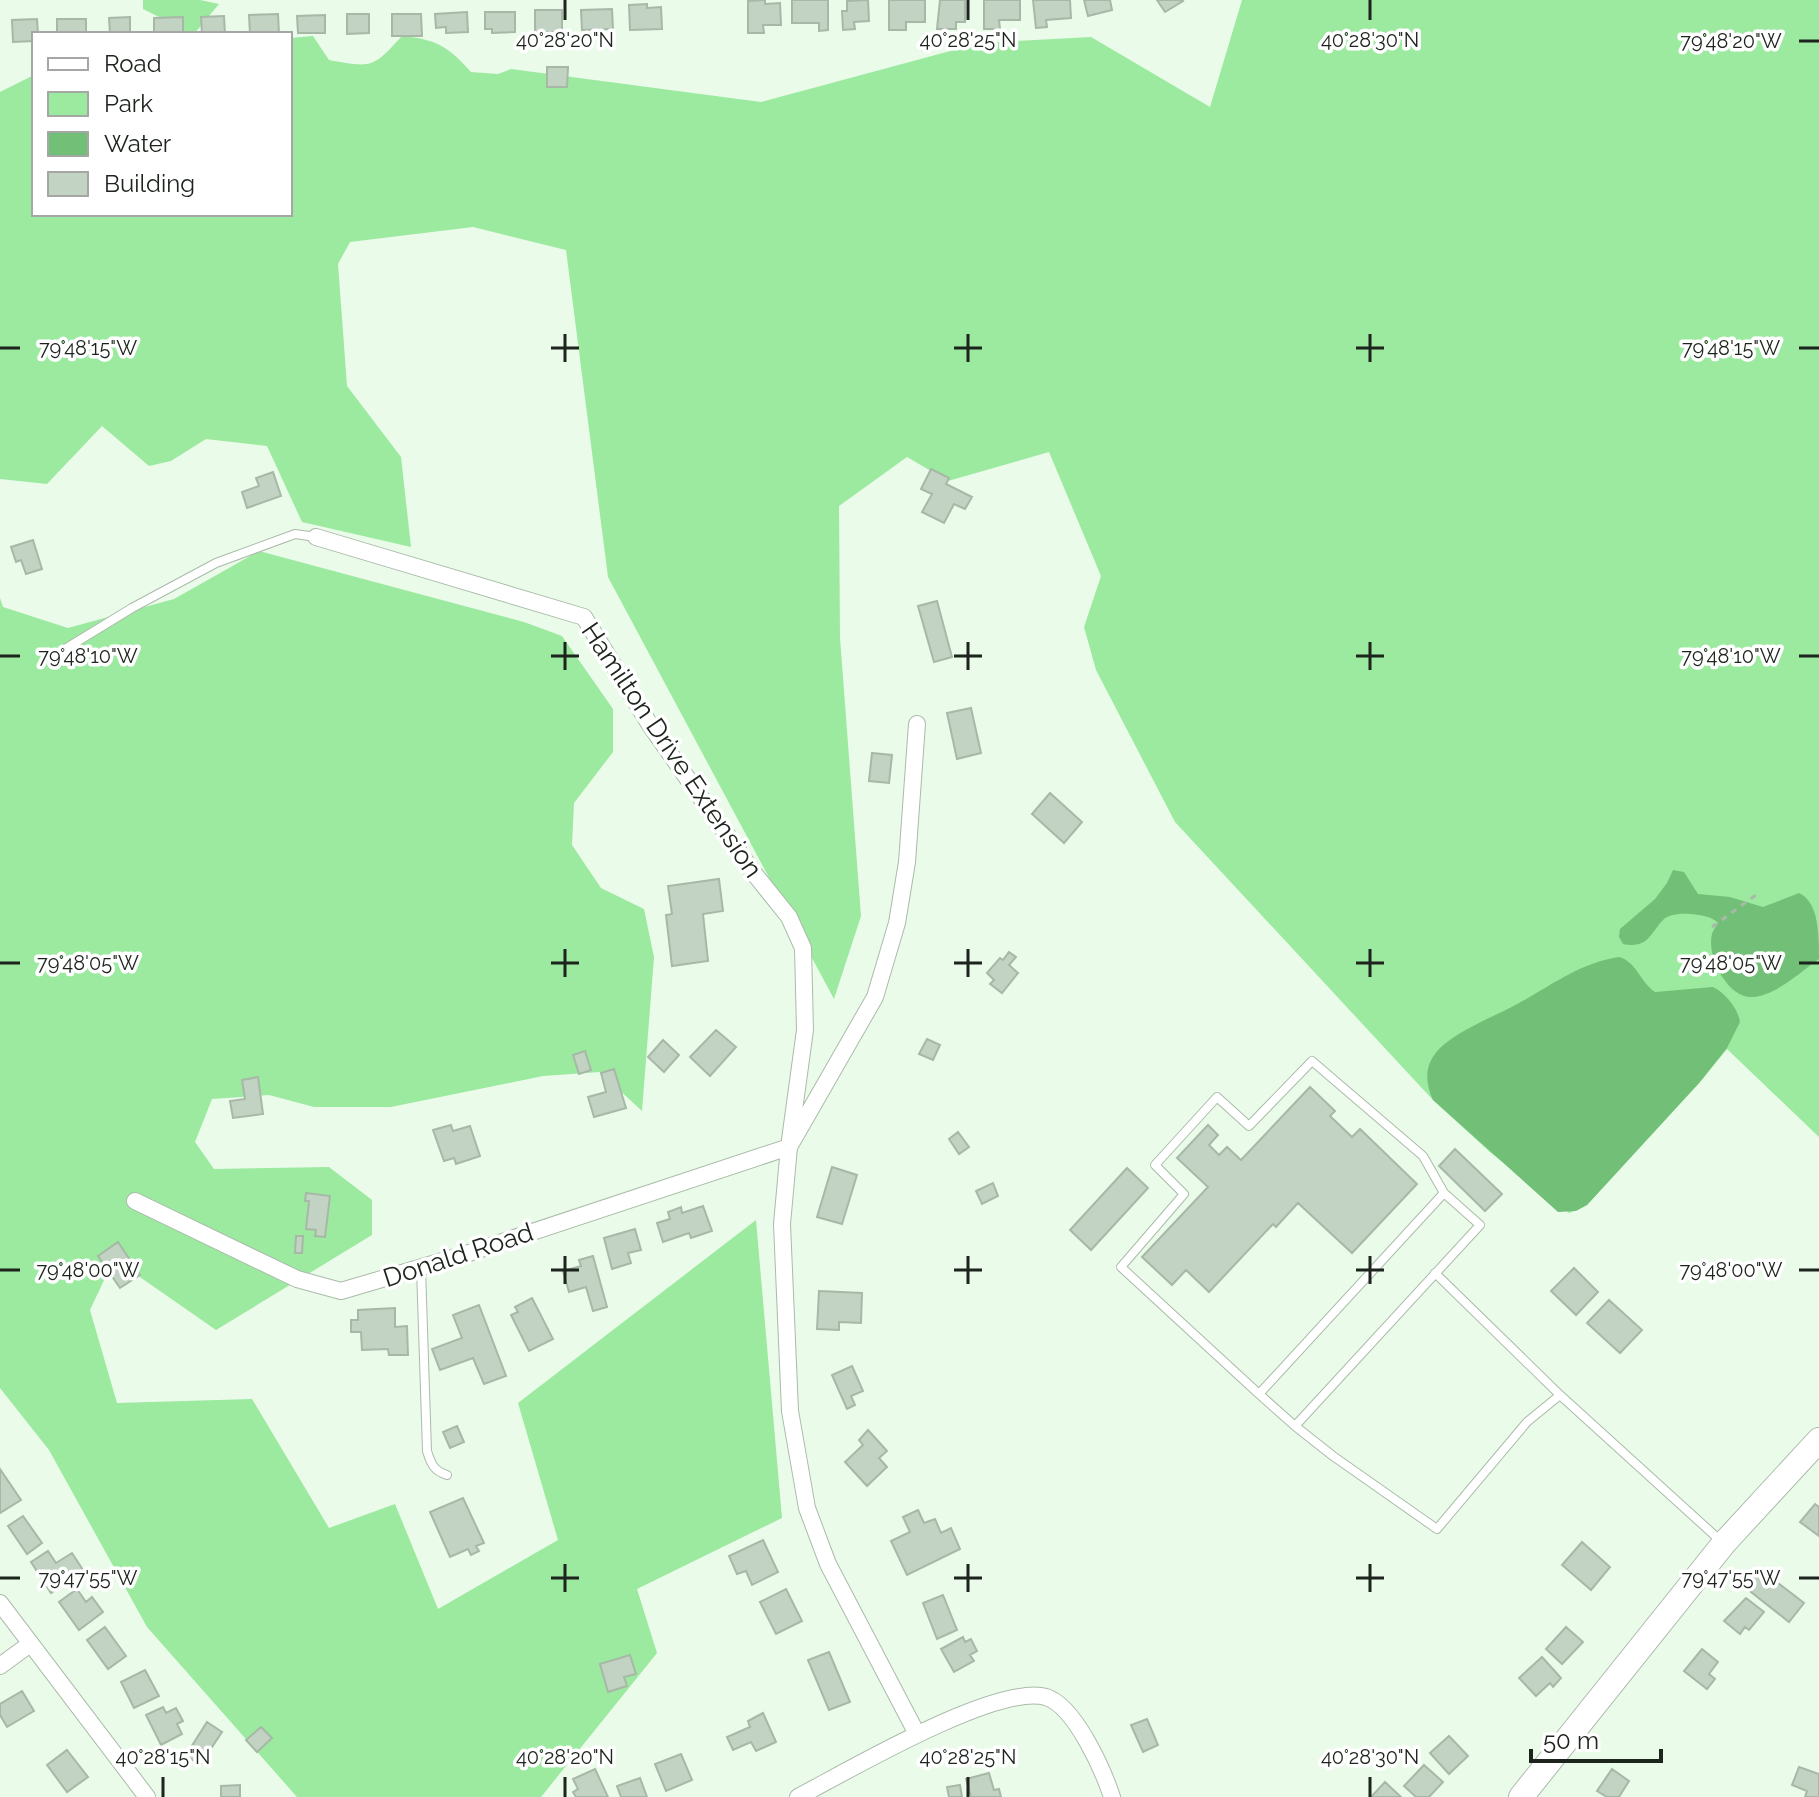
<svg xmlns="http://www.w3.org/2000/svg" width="1819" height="1797" font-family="Raleway,sans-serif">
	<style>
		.green { fill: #9ce9a0 }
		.water { fill: #72bf77 }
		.building { fill: #c2d3c3; stroke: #a7b8a7; stroke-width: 2 }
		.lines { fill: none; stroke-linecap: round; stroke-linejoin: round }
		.lane-casing { stroke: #aba; stroke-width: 10 }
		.street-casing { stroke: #aba; stroke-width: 18 }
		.secondary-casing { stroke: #aba; stroke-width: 26 }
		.path { stroke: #aab8aa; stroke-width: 3; stroke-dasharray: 6 6; stroke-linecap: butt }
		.lane { stroke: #fff; stroke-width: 8 }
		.street { stroke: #fff; stroke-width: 16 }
		.secondary { stroke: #fff; stroke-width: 24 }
		.ticks { fill: none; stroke: #1d231d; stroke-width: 3 }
		.labels { text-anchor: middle; stroke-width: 7; stroke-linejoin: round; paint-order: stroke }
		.street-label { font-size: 26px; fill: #1d231d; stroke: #fff }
		.ticks-label { font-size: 20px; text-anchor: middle; fill: #1d231d; stroke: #fff; stroke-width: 7; stroke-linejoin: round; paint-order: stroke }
	</style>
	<rect width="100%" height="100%" fill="#eafbea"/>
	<!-- green -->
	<path class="green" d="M143 0H200L219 4 194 34H178L171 23 143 9Z
		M1242 0H1819V1137L1727 1049 1700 1082 1587 1205 1569 1213 1491 1153 1433 1100 1175 822 1096 670 1084 627 1101 576 1049 452 948 481 907 457 839 506 840 638 861 916 834 999 608 577 566 250 473 227 350 242 338 264 347 386 401 457 411 547 302 522 267 446 206 439 171 461 149 466 102 426 47 484 0 479V92L34 75V214H290V38L313 36 329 60C372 68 373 68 402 36 436 39 449 47 471 72L498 74 511 69 761 102 980 43 1091 37 1210 107Z
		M259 551 524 622 562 636 613 709V752L574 803 572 845 601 888 644 909 654 957 642 1111 600 1072 543 1076 391 1107H314L269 1095 212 1099 195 1142 214 1169 329 1167 372 1200V1235L216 1330 114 1259 90 1310 117 1403 252 1399 329 1528 395 1504 438 1609 558 1540 518 1403 756 1220 782 1518 637 1589 657 1653 541 1797H297L147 1627 49 1450 0 1388V598L3 607 68 628 174 599Z"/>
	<!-- water -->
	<path class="water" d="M1673 870 1684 872 1698 894 1730 897 1763 907 1799 893C1819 902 1819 935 1819 959 1800 972 1777 995 1753 997 1728 999 1706 956 1712 934 1713 930 1716 927 1718 923 1711 913 1673 910 1664 919 1650 933 1649 949 1623 944L1619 937 1620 929 1655 899 1667 883Z
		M1619 957C1637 962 1640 982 1655 992L1713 987C1725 993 1738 1008 1740 1022L1727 1048 1700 1082 1587 1205 1576 1211 1558 1212 1433 1100C1426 1085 1424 1068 1435 1054 1450 1033 1496 1016 1519 1003 1552 985 1580 963 1619 957Z"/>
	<!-- building -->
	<path class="building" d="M765 0V4L780 3 781 25H763L764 33H748V1Z
		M792 0H828V30L819 31V23H792Z
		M868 0 869 21 854 22 855 29 843 30 842 11H847V1Z
		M889 0H925V22H906V30H889Z
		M940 0H965V22H956V29H937Z
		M984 0H1020V20H999L1000 29H984Z
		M1033 0H1070L1071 18 1046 20 1047 27 1036 28Z
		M1084 0H1110L1112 10 1088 16Z
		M1157 0H1182L1183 1 1165 12Z
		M647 4V8L661 7 662 29 630 30 629 5Z
		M612 9 613 29 582 30 581 10Z
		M535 10H562V32H535Z
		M467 12 468 32 446 33V27L436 28 435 14Z
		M485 12H515V32L492 33V29H485Z
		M278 14 279 34H250L249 15Z
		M347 14H369V33L347 34Z
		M392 14H421L422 36H392Z
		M325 15V33H298L297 16Z
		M224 16 225 34H202L201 17Z
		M130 17V34H110L109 18Z
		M183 17V34H154V18Z
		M37 19 38 34H34V41L13 42 12 20Z
		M57 19H86V34H57Z
		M547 67H568L567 87H547Z
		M931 469 949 478 946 484 972 497 965 509 954 504 944 523 922 512 932 494 921 489Z
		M273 472 281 496 247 508 242 492 259 486 256 478Z
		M33 540 42 569 26 574 21 560 16 562 11 547Z
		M937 601 952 657 934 662 918 606Z
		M971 708 981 753 957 759 947 713Z
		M872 753 892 755 889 783 869 781Z
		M1050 793 1082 822 1064 843 1032 814Z
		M719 879 723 911 703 914 708 961 672 966 666 915 672 914 668 886Z
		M1009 952 1016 957 1009 965 1018 973 1002 993 990 984 994 980 987 973 1000 958 1003 960Z
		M716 1030 736 1047 710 1076 690 1057Z
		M927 1039 940 1045 933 1060 919 1054Z
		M663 1040 679 1055 664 1072 648 1057Z
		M585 1051 591 1070 579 1074 573 1055Z
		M614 1069 626 1108 594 1117 588 1097 606 1092 601 1073Z
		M258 1077 263 1114 233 1118 230 1101 245 1099 242 1080Z
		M1310 1087 1335 1111 1330 1116 1352 1137 1360 1129 1417 1184 1352 1253 1298 1203 1276 1227 1273 1224 1209 1292 1186 1270 1172 1285 1142 1257 1208 1187 1177 1158 1208 1125 1218 1135 1209 1145 1219 1155 1227 1147 1241 1160Z
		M451 1125 453 1131 470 1126 480 1156 456 1164 454 1158 444 1161 433 1130Z
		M958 1132 969 1147 959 1154 949 1139Z
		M1455 1149 1502 1194 1485 1211 1439 1166Z
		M832 1167 857 1175 842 1224 817 1217Z
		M1127 1168 1148 1188 1091 1250 1070 1230Z
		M993 1183 998 1196 982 1204 976 1191Z
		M306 1193 330 1196 325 1237 315 1236 316 1230 306 1229 309 1201H305Z
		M703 1206 712 1231 691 1238 689 1233 663 1242 657 1223 670 1219 668 1212 681 1207 682 1213Z
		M635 1229 641 1250 628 1253 631 1263 612 1269 604 1238Z
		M296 1236H303L302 1253H295Z
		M118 1242 140 1275 120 1288 98 1256Z
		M593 1256 607 1307 593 1311 586 1287 569 1292 563 1271 581 1266 579 1260Z
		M1574 1268 1598 1292 1576 1315 1551 1291Z
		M819 1291 862 1293 861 1323 839 1322V1330L817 1329Z
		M532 1298 553 1339 529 1351 511 1315 518 1312 515 1307Z
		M1609 1300 1642 1330 1620 1353 1587 1323Z
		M479 1305 506 1376 484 1384 473 1358 440 1370 432 1349 462 1338 453 1315Z
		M395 1308V1327L407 1326 408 1355H389L388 1349 362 1350 361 1332H351V1320H358V1310Z
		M852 1366 863 1391 851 1396 855 1405 847 1409 832 1375Z
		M457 1426 464 1442 450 1448 443 1432Z
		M868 1430 887 1451 879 1458 887 1467 867 1486 845 1462 863 1445 859 1440Z
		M0 1469 21 1500 0 1513Z
		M463 1498 484 1543 476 1546 479 1551 471 1555 468 1549 450 1557 430 1512Z
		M1815 1504 1819 1507V1536L1800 1522Z
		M918 1510 924 1523 935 1519 941 1533 951 1528 960 1549 907 1575 891 1541 910 1532 903 1517Z
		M23 1516 42 1543 27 1554 8 1526Z
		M763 1540 778 1572 752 1585 746 1571 737 1574 729 1556Z
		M1582 1542 1610 1567 1591 1590 1562 1565Z
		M48 1551 56 1563 72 1553 83 1570 51 1593 31 1562Z
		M1760 1569 1804 1603 1789 1622 1746 1588Z
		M77 1589 86 1602 92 1597 103 1612 79 1630 59 1602Z
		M786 1589 802 1621 776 1634 760 1602Z
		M943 1595 957 1630 937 1639 923 1603Z
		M1746 1598 1764 1612 1749 1630 1745 1627 1740 1634 1724 1621Z
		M105 1627 126 1656 108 1669 87 1640Z
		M1566 1627 1583 1642 1562 1664 1546 1649Z
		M963 1637 965 1642 971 1639 977 1651 970 1655 974 1661 954 1672 941 1649Z
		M1702 1649 1718 1662 1709 1674 1715 1679 1707 1689 1684 1671Z
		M829 1652 850 1702 829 1710 808 1660Z
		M630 1655 636 1674 624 1677 627 1686 608 1692 600 1664Z
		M1542 1657 1561 1678 1553 1687 1550 1683 1536 1696 1519 1678Z
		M145 1670 159 1696 134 1708 121 1682Z
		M22 1691 34 1711 7 1727 0 1715V1704Z
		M163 1707 166 1713 176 1708 183 1721 177 1724 182 1734 161 1745 146 1715Z
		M763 1713 776 1742 756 1751 751 1742 733 1750 727 1737 750 1727 748 1721Z
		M1147 1719 1158 1745 1143 1752 1131 1725Z
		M207 1722 222 1732 200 1765 186 1755Z
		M261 1727 272 1738 257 1752 246 1740Z
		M1449 1736 1468 1756 1449 1774 1430 1753Z
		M67 1750 88 1777 67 1792 47 1765Z
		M681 1754 692 1780 666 1791 655 1764Z
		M1424 1765 1443 1782 1429 1797H1416L1404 1786Z
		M1799 1767 1819 1774V1797H1805L1807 1791 1792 1785Z
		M595 1769 608 1797H576L573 1792 578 1789 573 1779Z
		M1612 1769 1629 1781 1619 1797H1607L1597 1791Z
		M989 1773 994 1790 999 1789 1001 1797H971L966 1779Z
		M640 1778 647 1797H621L617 1786Z
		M1385 1782 1401 1797H1371Z
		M240 1785V1797H221V1786Z
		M960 1785 962 1797H949L947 1787Z"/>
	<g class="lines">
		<!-- lane casing -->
		<g class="lane-casing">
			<path id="lane" d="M65 649 132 608 216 563 295 534 316 537
				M1444 1193 1480 1225 1295 1426 1259 1394Z
				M421 1268 427 1451C431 1464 434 1471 447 1475
				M1435 1273 1560 1395 1723 1543
				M1259 1394 1121 1267 1184 1194 1155 1165 1217 1097 1249 1126 1312 1061 1423 1156 1444 1193
				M1295 1426 1333 1456 1437 1529 1527 1422 1560 1395"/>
		</g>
		<!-- street casing -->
		<g class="street-casing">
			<path id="street" d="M316 537 584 617 650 725 753 872 789 917 803 948 805 1030 789 1147 782 1224 790 1411 807 1508 828 1564 917 1734
				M135 1201 297 1279 341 1291 463 1255 789 1147 875 997 897 923 907 862 917 724
				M0 1603 147 1797
				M0 1666 30 1644
				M798 1797C846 1772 997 1683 1046 1697 1075 1706 1103 1770 1112 1797"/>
		</g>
		<!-- secondary casing -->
		<g class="secondary-casing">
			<path id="secondary" d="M1521 1797 1725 1542 1819 1440"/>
		</g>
		<!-- path -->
		<path class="path" d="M1712 927 1756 895"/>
		<!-- lane -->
		<use href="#lane" class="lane"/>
		<!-- street -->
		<use href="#street" class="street"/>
		<!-- secondary -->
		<use href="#secondary" class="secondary"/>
	</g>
	<!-- ticks -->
	<path class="ticks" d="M565 0V20M968 0V20M1370 0V20M1799 41H1819M565 334V362M968 334V362M1370 334V362M0 348H20M551 348H579M954 348H982M1356 348H1384M1799 348H1819M565 642V670M968 642V670M1370 642V670M0 656H20M551 656H579M954 656H982M1356 656H1384M1799 656H1819M565 949V977M968 949V977M1370 949V977M0 963H20M551 963H579M954 963H982M1356 963H1384M1799 963H1819M565 1256V1284M968 1256V1284M1370 1256V1284M0 1270H20M551 1270H579M954 1270H982M1356 1270H1384M1799 1270H1819M565 1564V1592M968 1564V1592M1370 1564V1592M0 1578H20M551 1578H579M954 1578H982M1356 1578H1384M1799 1578H1819M163 1777V1797M565 1777V1797M968 1777V1797M1370 1777V1797"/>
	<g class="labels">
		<!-- street labels -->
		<g class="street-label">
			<text transform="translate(672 750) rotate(56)" y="9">Hamilton Drive Extension</text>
			<text transform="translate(458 1255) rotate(-18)" y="9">Donald Road</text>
		</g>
	</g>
	<g class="ticks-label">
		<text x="565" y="47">40°28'20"N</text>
		<text x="968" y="47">40°28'25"N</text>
		<text x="1370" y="47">40°28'30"N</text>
		<text x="1731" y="48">79°48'20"W</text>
		<text x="1731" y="355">79°48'15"W</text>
		<text x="88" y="355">79°48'15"W</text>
		<text x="1731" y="663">79°48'10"W</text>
		<text x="88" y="663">79°48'10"W</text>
		<text x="1731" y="970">79°48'05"W</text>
		<text x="88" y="970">79°48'05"W</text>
		<text x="88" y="1277">79°48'00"W</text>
		<text x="1731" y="1277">79°48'00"W</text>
		<text x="1731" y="1585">79°47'55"W</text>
		<text x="88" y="1585">79°47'55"W</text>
		<text x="163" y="1764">40°28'15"N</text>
		<text x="565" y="1764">40°28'20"N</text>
		<text x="968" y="1764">40°28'25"N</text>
		<text x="1370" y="1764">40°28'30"N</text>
	</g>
	<!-- legend -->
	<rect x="32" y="32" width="260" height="184" fill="#ffffff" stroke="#a5a7a5" stroke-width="2"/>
	<rect x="48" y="58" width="40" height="12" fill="#ffffff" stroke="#a5a7a5" stroke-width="2"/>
	<text x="104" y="72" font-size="24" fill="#1d231d">Road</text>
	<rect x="48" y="92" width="40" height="24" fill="#9ce9a0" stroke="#a5a7a5" stroke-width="2"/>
	<text x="104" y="112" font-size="24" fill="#1d231d">Park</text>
	<rect x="48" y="132" width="40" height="24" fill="#72bf77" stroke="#a5a7a5" stroke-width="2"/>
	<text x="104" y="152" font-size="24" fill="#1d231d">Water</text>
	<rect x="48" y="172" width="40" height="24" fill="#c2d3c3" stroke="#a5a7a5" stroke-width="2"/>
	<text x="104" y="192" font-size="24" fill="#1d231d">Building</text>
	<!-- scale -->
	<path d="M1531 1749v12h130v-12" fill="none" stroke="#1d231d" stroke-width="4"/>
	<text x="1543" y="1749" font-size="24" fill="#1d231d" stroke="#ffffff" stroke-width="6" paint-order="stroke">50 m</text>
</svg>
